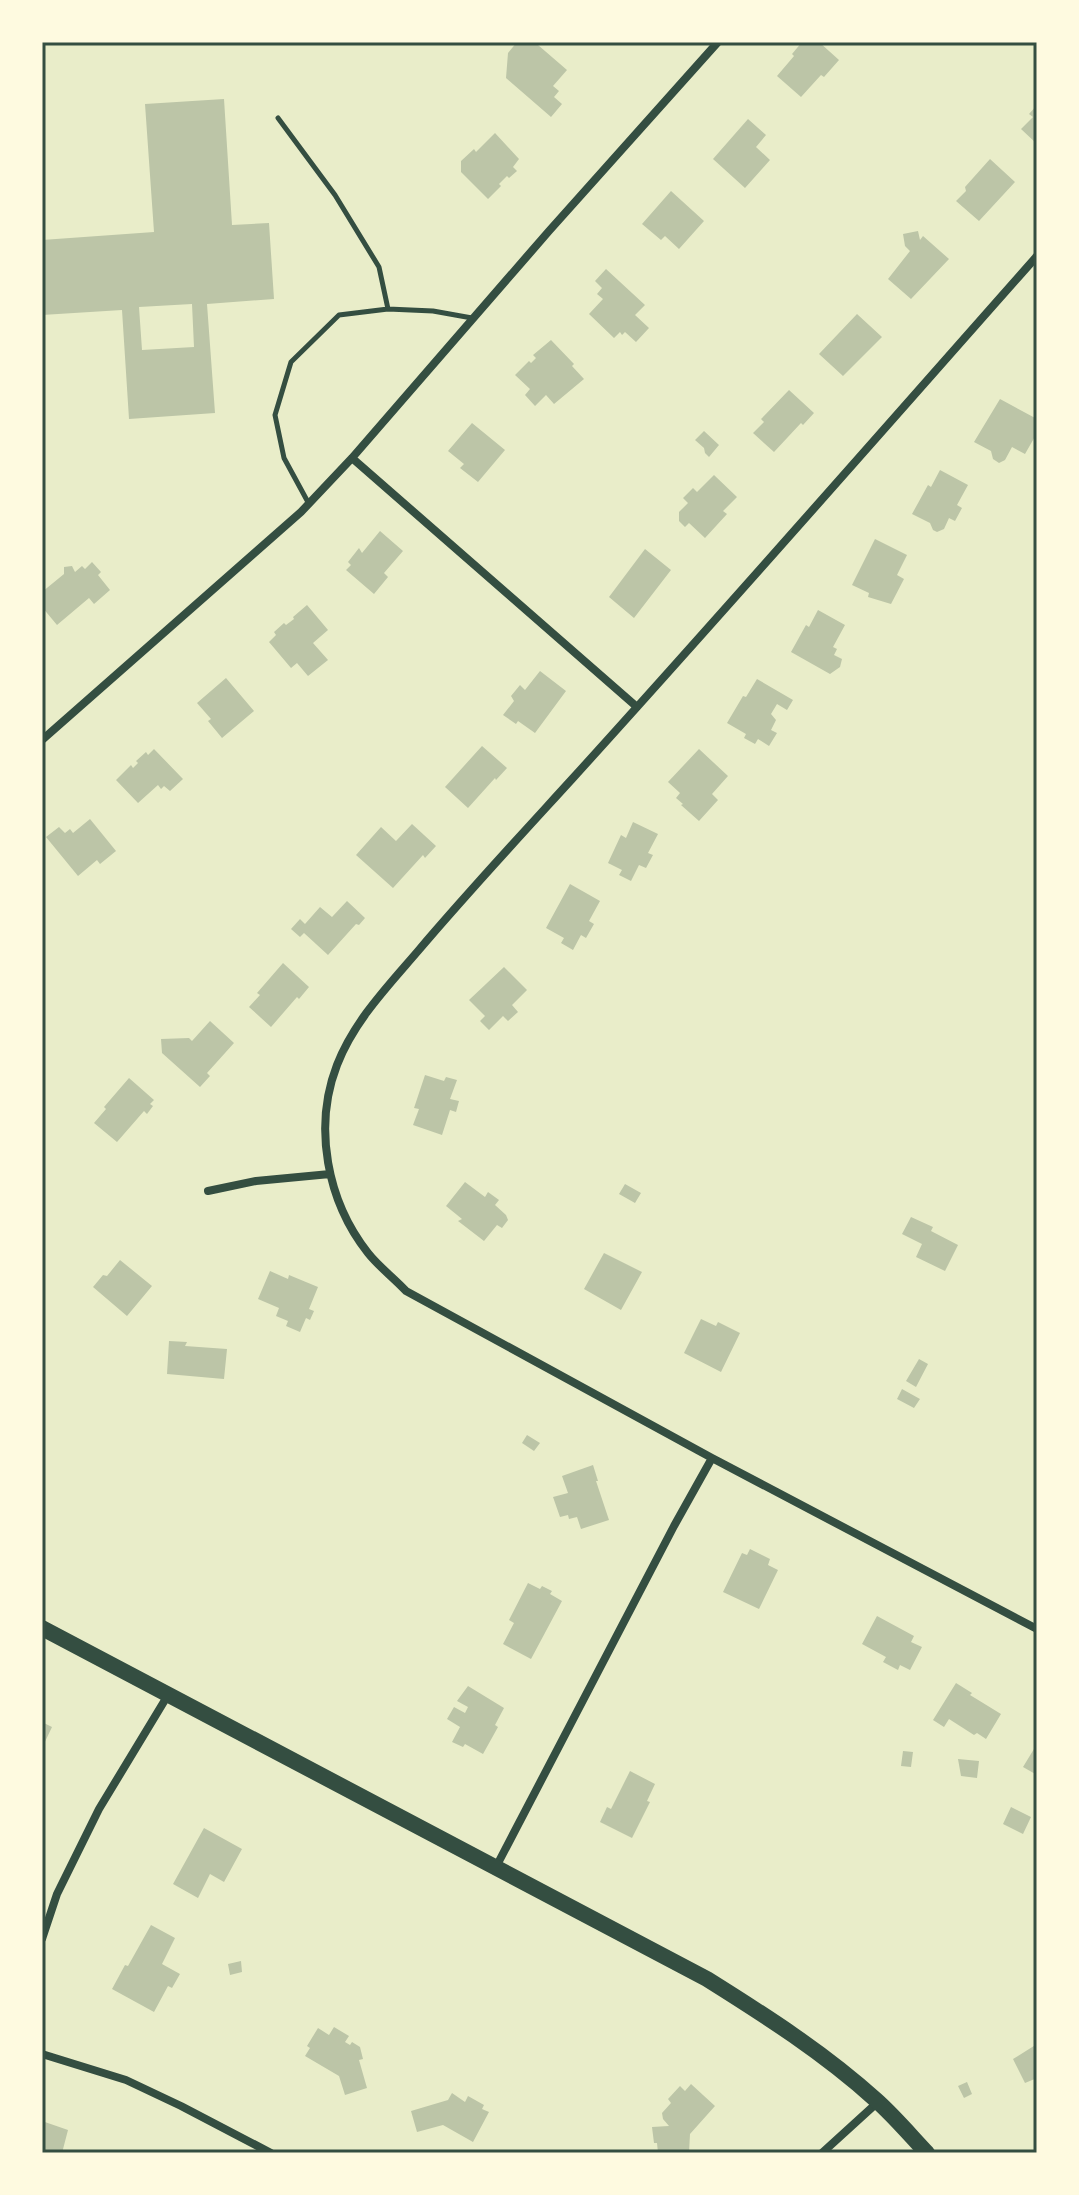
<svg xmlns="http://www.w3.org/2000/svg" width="1079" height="2195" font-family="'Golos Text',sans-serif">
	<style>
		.building { fill: #bcc5a7; fill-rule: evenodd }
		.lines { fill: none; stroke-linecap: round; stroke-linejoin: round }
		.service { stroke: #344e41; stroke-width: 5 }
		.minor { stroke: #344e41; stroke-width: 8 }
		.secondary { stroke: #344e41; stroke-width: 16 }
		.neatline { fill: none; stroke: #344e41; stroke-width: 3 }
	</style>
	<rect width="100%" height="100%" fill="#e9edc9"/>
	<!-- building -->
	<path class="building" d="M517 42H540L538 45 567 70 553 86 559 91 554 97 562 104 551 117 506 78 508 53Z
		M802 42 805 44 819 42 839 60 824 77 821 75 801 97 777 76 794 56 792 54Z
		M224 99 232 225 269 223 274 299 207 304 215 413 129 419 122 310 42 315V240L154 232 145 104ZM192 304 194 347 142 350 139 307Z
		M1037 105V144L1021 129 1033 117 1029 114Z
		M748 119 766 135 756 147 770 160 745 188 713 159Z
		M495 133 519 159 513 167 517 171 509 178 507 176 499 184 501 186 488 199 461 172V161L474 149 476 152Z
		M990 159 1015 182 979 221 956 201 966 191 965 187Z
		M671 191 704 221 679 249 665 236 661 240 642 224Z
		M918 231 920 240 923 236 949 259 911 299 888 279 910 251 905 246 903 234Z
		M606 269 645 305 635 315 649 328 636 342 625 332 622 335 620 332 614 338 589 314 603 299 597 294 602 288 595 281Z
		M857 314 882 337 843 376 819 354Z
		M551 340 574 364 572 366 584 379 554 404 546 395 535 406 525 395 530 389 515 375 529 361 531 363 536 358 533 355Z
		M789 390 814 413 803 425 801 423 774 452 753 433 764 422 761 419Z
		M1000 399 1037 419V433L1025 454 1012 447 1005 460 999 463 993 459 991 451 974 442Z
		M472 423 505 450 478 482 460 468 464 464 448 451Z
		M704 431 719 445 709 457 705 453 704 448 695 440Z
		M940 470 968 485 957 505 962 508 955 521 949 518 944 529 937 532 933 530 930 523 912 514 928 485 931 487Z
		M714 475 737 497 723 511 727 514 705 538 689 523 685 527 679 521V512L688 503 683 498 693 488 697 492Z
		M380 531 403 551 384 573 388 577 374 594 346 570 351 565 348 562 359 548 362 553Z
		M875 539 907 555 897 575 904 579 891 604 868 597 869 593 852 585Z
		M645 549 671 570 634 618 609 597Z
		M92 562 101 572 98 575 110 590 94 604 89 598 57 625 42 607V592L64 574V567L72 566 75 572 82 566 85 569Z
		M307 605 328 630 313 643 328 660 308 676 297 663 291 668 269 642 276 635 274 632 284 623 286 625 294 619 293 617Z
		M818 610 845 625 833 647 837 649 834 655 842 659 840 667 830 674 791 652 806 625 809 627Z
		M540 671 566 691 535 733 518 721 516 724 503 715 514 701 511 696 520 685 525 690Z
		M226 678 254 711 222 738 208 721 211 719 197 703Z
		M757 679 793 700 787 710 777 704 771 714 776 720 771 730 777 733 769 746 758 739 755 744 744 738 746 734 727 723 743 696 746 697Z
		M482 746 507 768 496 780 495 778 468 808 445 787Z
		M154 749 183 779 170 791 164 786 161 789 158 785 138 803 116 780 131 765 133 768 138 763 136 761 146 752 148 755Z
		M699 749 728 776 712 794 718 800 699 821 681 805 683 804 676 798 680 793 668 782Z
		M90 819 116 851 100 864 97 860 78 876 46 837 59 827 65 833 70 829 73 833Z
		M633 822 658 834 648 853 653 855 646 868 639 865 631 881 619 875 622 870 608 863 621 835 626 838Z
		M412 824 436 846 425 858 423 855 393 888 356 855 381 827 396 841Z
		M570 884 600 901 589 921 594 924 586 938 581 935 573 950 561 943 564 938 546 928Z
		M347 901 365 918 359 925 356 924 328 955 304 933 300 937 291 929 300 919 305 924 320 907 332 917Z
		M283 963 309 987 299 999 297 997 271 1027 249 1007 260 995 257 993Z
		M504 967 527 990 512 1005 518 1012 508 1021 503 1016 489 1030 480 1021 485 1016 469 1000Z
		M210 1021 234 1043 207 1073 210 1076 200 1087 162 1053 161 1039 189 1038 192 1041Z
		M425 1075 444 1081 446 1077 457 1080 450 1099 459 1101 456 1112 450 1110 442 1135 413 1125 419 1109 414 1108Z
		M129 1078 154 1100 150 1104 153 1106 147 1114 144 1111 117 1142 94 1123 106 1109 104 1107Z
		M465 1182 485 1197 488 1192 499 1200 495 1205 506 1215 508 1220 502 1228 497 1225 484 1241 458 1221 462 1219 446 1206Z
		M625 1184 641 1193 635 1203 619 1194Z
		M911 1217 933 1227 931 1231 958 1245 945 1271 916 1257 922 1244 902 1234Z
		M604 1253 642 1272 621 1310 584 1289Z
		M120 1260 152 1286 127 1316 93 1287 103 1275 107 1276Z
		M270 1271 288 1279 289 1275 318 1287 309 1309 314 1311 310 1320 306 1318 300 1332 286 1326 288 1321 276 1316 279 1308 258 1299Z
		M701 1319 716 1326 718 1322 740 1333 721 1372 684 1353Z
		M169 1341 187 1342 185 1346 227 1349 224 1379 167 1374Z
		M919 1359 928 1364 916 1387 906 1381Z
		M902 1389 920 1399 914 1408 897 1399Z
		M527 1435 540 1443 534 1451 522 1443Z
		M593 1465 598 1481H596L609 1520 581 1529 577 1517 569 1519 568 1515 560 1517 553 1497 568 1493 562 1476Z
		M750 1549 770 1559 768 1565 778 1570 759 1609 723 1592 742 1553 747 1555Z
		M528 1583 540 1589 542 1586 552 1591 550 1594 562 1601 531 1659 503 1644 514 1623 509 1620Z
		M877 1616 914 1636 911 1642 922 1647 910 1670 900 1665 898 1670 883 1662 886 1657 862 1644Z
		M956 1683 972 1693 970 1695 1001 1714 986 1739 977 1733 974 1735 949 1719 944 1727 933 1720Z
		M468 1686 504 1708 495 1725 498 1727 483 1754 465 1744 463 1747 452 1742 460 1727 447 1719 454 1707 465 1713 468 1707 457 1701Z
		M42 1722 52 1727 42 1748Z
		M1037 1744V1775L1023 1767Z
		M903 1751 913 1752 911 1767 901 1766Z
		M958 1759 979 1761 977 1778 961 1776Z
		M630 1771 655 1784 647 1801 650 1802 632 1838 600 1822 607 1807 611 1809Z
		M1011 1807 1031 1817 1023 1834 1003 1824Z
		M204 1828 242 1849 224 1882 210 1874 198 1898 173 1884Z
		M151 1925 175 1938 162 1964 180 1974 172 1988 168 1986 154 2012 112 1989 125 1965 128 1966Z
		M241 1961 242 1972 230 1975 228 1964Z
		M334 2027 349 2036 345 2042 350 2045 352 2042 360 2047 363 2059 359 2060 367 2088 345 2095 339 2076 305 2056 310 2048 307 2046 318 2028 329 2035Z
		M1037 2044V2078L1025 2083 1013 2059Z
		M967 2082 972 2094 964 2098 958 2086Z
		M691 2084 715 2106 690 2134 689 2153H658L657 2143H654L652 2127 669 2126 663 2119 662 2113 671 2103 668 2099 680 2086 685 2091Z
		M452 2093 465 2102 468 2096 484 2105 482 2109 489 2112 473 2142 443 2125 417 2132 411 2111 448 2100Z
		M42 2121 68 2130 62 2153H42Z"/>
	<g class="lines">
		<!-- service -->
		<path class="service" d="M278 118 335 195 379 267 388 309
			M309 504 284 458 275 415 291 362 339 315 388 309 433 311 472 318"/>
		<!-- minor -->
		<path class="minor" d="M1037 256C883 430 730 605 573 778 521 835 468 892 418 951 388 986 354 1021 337 1065 313 1127 327 1201 368 1253 379 1267 394 1278 406 1291L712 1458 1037 1629
			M352 458 637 707
			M42 740 301 512 352 458 549 231 718 42
			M208 1191 256 1181 330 1174
			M496 1867 674 1526 712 1458
			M42 1939 57 1894 99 1809 168 1695
			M42 2054 126 2080 181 2106 271 2153
			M822 2153 878 2102"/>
		<!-- secondary -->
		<path class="secondary" d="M42 1628 707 1979C766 2016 824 2053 876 2100 894 2116 910 2135 927 2153"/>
	</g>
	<!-- border -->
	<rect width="1079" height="2195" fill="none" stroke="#fefae0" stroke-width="88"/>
	<rect x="44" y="44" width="991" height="2107" class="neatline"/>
</svg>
